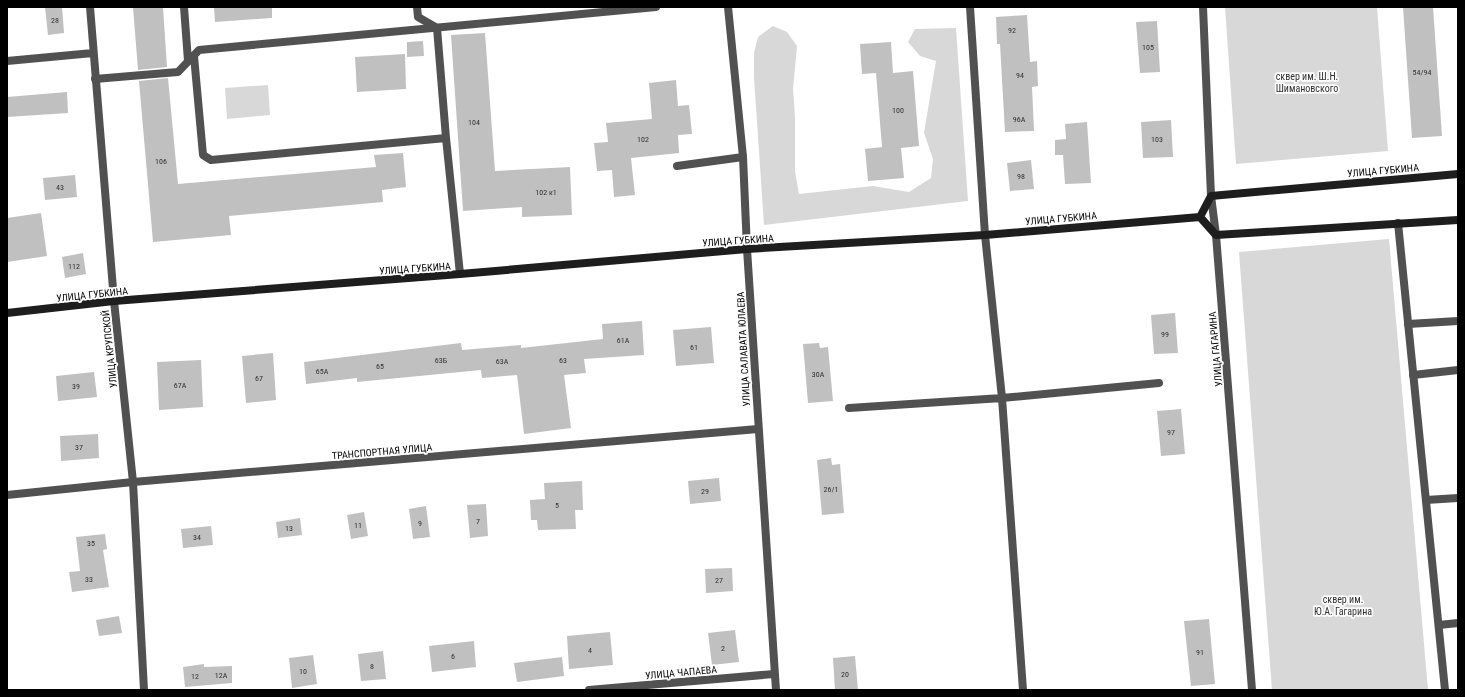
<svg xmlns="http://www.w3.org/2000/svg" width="1465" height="697" font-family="'Roboto Condensed',sans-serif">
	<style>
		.green { fill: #d8d8d8 }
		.building { fill: #c0c0c0 }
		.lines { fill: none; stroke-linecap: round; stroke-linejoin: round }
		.service { stroke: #515151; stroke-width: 8 }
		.minor { stroke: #515151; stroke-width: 8 }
		.tertiary { stroke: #515151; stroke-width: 8 }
		.secondary { stroke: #1e1e1e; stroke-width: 8 }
		.labels { text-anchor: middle; stroke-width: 3.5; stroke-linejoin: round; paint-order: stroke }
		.number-label { font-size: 8px; fill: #303030 }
		.park-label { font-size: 10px; fill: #2f2f2f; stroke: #fff }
		.street-label { font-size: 10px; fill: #000; stroke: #fff }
	</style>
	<rect width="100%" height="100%" fill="#fff"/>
	<!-- green -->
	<path class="green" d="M1225 7H1377L1388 151 1236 164Z
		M773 26 787 32 797 46 793 89 795 117V171L799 194 873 186 909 192 931 178 933 159 924 133 936 61 920 56 908 42 915 29 956 28 968 201 764 225 754 78V53L758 37Z
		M268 85 270 115 227 119 225 88Z
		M1389 239 1428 690H1272L1239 252Z"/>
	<!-- building -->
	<path class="building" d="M45 7H62L64 33 48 35Z
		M133 7H163L167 67 138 70Z
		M214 7H272V18L215 22Z
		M1403 7H1433L1442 136 1412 138Z
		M1027 15 1030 62 1037 61 1038 86 1032 87 1034 131 1005 132 1000 44H997L996 17Z
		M1157 21 1160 72 1140 73 1136 22Z
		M485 33 495 171 570 167 572 215 522 217V207L463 211 451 35Z
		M423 41 424 56 407 57V42Z
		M891 42 893 73 913 71 919 146 901 148 904 178 868 181 865 149 882 147 876 73 862 74 860 44Z
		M405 54 406 89 357 92 355 57Z
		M168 78 178 184 376 167 374 155 403 153 406 187 382 190 383 202 229 216 231 235 153 242 139 81Z
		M676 80 678 106 689 105 692 134 678 135 679 153 631 158 635 195 614 197 612 170 597 171 594 143 608 142 606 123 652 119 649 83Z
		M67 92 68 113 7 117V97Z
		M1171 120 1173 157 1143 158 1141 122Z
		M1087 122 1091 183 1065 184 1063 155H1055V140L1066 139 1065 124Z
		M1031 160 1034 189 1010 191 1007 163Z
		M75 175 77 197 45 200 43 178Z
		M41 213 47 256 7 262V218Z
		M83 253 86 274 65 278 62 257Z
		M1175 313 1178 353 1154 354 1151 315Z
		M642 321 644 355 584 359 586 373 564 375 571 428 524 434 517 375 482 378 481 370 357 382V378L306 384 304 362 461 343 462 350 521 345V348L603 339 602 324Z
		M711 327 714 363 676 366 673 330Z
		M819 343 820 348 828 347 833 401 808 403 803 344Z
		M273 353 276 400 246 403 242 356Z
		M201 360 203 407 159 410 157 362Z
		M94 372 97 397 58 401 56 376Z
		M1181 409 1185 454 1161 456 1157 411Z
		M98 434 99 458 61 461 60 436Z
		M831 458 832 465 840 464 844 513 822 515 817 460Z
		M719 478 721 501 690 504 688 481Z
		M582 481 583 510H575L576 529 538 530 537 520H531L530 500 545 499 544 483Z
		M486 504 488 536 470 538 467 505Z
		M426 506 430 537 413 539 409 509Z
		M364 512 368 536 351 539 347 515Z
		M300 518 302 535 278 538 276 522Z
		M211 526 213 545 183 548 181 529Z
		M105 534 107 549 103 550 109 587 72 592 69 572 80 571 76 537Z
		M732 568 733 591 706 593 705 569Z
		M119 616 122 633 99 636 96 620Z
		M1209 619 1215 684 1191 686 1184 621Z
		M735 630 739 662 712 665 708 633Z
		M610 632 613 665 569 669 567 636Z
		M474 641 476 667 432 672 429 646Z
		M383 651 386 679 361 681 358 654Z
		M313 655 317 684 292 688 289 658Z
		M855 656 858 690H835L833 658Z
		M562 657 564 676 517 682 514 663Z
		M204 664V667L232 666V683L185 687 183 667Z"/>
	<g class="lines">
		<!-- service -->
		<path class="service" d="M184 7 188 61
			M417 7 418 17 437 28 446 138 460 274
			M970 7 985 235 1002 398 1023 690
			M194 56 203 155 211 160 446 138
			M95 79 178 72 199 50 656 7
			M677 166 743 157
			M1408 324 1458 321
			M1413 375 1458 370
			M849 408 1002 398 1159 383
			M1426 500 1458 498
			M1439 625 1458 623"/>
		<!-- minor -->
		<path class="minor" d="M90 7 114 301 133 482 144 690
			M728 7 743 157 747 249
			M1203 7 1211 196 1216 235 1252 690
			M7 61 93 53
			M1398 223 1445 690
			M7 495 133 482 758 429
			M589 690 774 674"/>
		<!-- tertiary -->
		<path class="tertiary" d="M747 249 776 690"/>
		<!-- secondary -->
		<path class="secondary" d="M1200 217 1216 235 1458 220
			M7 313 114 301 460 274 747 249 985 235 1200 217 1211 196 1458 174"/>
	</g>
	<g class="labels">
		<!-- number labels -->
		<g class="number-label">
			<text x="55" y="23">28</text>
			<text x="1012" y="33">92</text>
			<text x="1148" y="50">105</text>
			<text x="1422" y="75">54/94</text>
			<text x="1020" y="78">94</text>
			<text x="898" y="113">100</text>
			<text x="1019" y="122">96А</text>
			<text x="474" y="125">104</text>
			<text x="643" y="142">102</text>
			<text x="1157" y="142">103</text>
			<text x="161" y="164">106</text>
			<text x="1021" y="179">98</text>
			<text x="60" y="190">43</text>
			<text x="546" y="195">102 к1</text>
			<text x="74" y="269">112</text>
			<text x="1165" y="337">99</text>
			<text x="623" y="343">61А</text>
			<text x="694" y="350">61</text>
			<text x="441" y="363">63Б</text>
			<text x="563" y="363">63</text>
			<text x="502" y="364">63А</text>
			<text x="380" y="369">65</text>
			<text x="322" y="374">65А</text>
			<text x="818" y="377">30А</text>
			<text x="259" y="381">67</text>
			<text x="180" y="388">67А</text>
			<text x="76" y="389">39</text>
			<text x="1171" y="435">97</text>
			<text x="79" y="450">37</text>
			<text x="831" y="492">26/1</text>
			<text x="705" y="494">29</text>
			<text x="557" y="508">5</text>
			<text x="478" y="524">7</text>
			<text x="420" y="526">9</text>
			<text x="358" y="528">11</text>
			<text x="289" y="531">13</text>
			<text x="197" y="540">34</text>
			<text x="91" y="546">35</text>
			<text x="89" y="582">33</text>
			<text x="719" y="583">27</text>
			<text x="723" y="651">2</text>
			<text x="590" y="653">4</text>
			<text x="1200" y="655">91</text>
			<text x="453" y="659">6</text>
			<text x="372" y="669">8</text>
			<text x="303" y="674">10</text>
			<text x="845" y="677">20</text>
			<text x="221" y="678">12А</text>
			<text x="195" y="679">12</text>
		</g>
		<!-- park labels -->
		<g class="park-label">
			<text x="1307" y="80">сквер им. Ш.Н.<tspan x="1307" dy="12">Шимановского</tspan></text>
			<text x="1343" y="603">сквер им.<tspan x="1343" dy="12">Ю.А. Гагарина</tspan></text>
		</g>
		<!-- street labels -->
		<g class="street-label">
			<text transform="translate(1383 170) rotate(-5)" y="4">УЛИЦА ГУБКИНА</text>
			<text transform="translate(1061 218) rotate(-5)" y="4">УЛИЦА ГУБКИНА</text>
			<text transform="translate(738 240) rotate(-4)" y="4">УЛИЦА ГУБКИНА</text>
			<text transform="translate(415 268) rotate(-4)" y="4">УЛИЦА ГУБКИНА</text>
			<text transform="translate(92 294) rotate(-6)" y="4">УЛИЦА ГУБКИНА</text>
			<text transform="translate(109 349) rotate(-96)" y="4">УЛИЦА КРУПСКОЙ</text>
			<text transform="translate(743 349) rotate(-93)" y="4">УЛИЦА САЛАВАТА ЮЛАЕВА</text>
			<text transform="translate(1215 349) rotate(-95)" y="4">УЛИЦА ГАГАРИНА</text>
			<text transform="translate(382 451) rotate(-5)" y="4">ТРАНСПОРТНАЯ УЛИЦА</text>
			<text transform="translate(681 672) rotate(-5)" y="4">УЛИЦА ЧАПАЕВА</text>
		</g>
	</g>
	<!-- border -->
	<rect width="1465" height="697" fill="none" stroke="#000000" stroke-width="16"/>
</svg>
